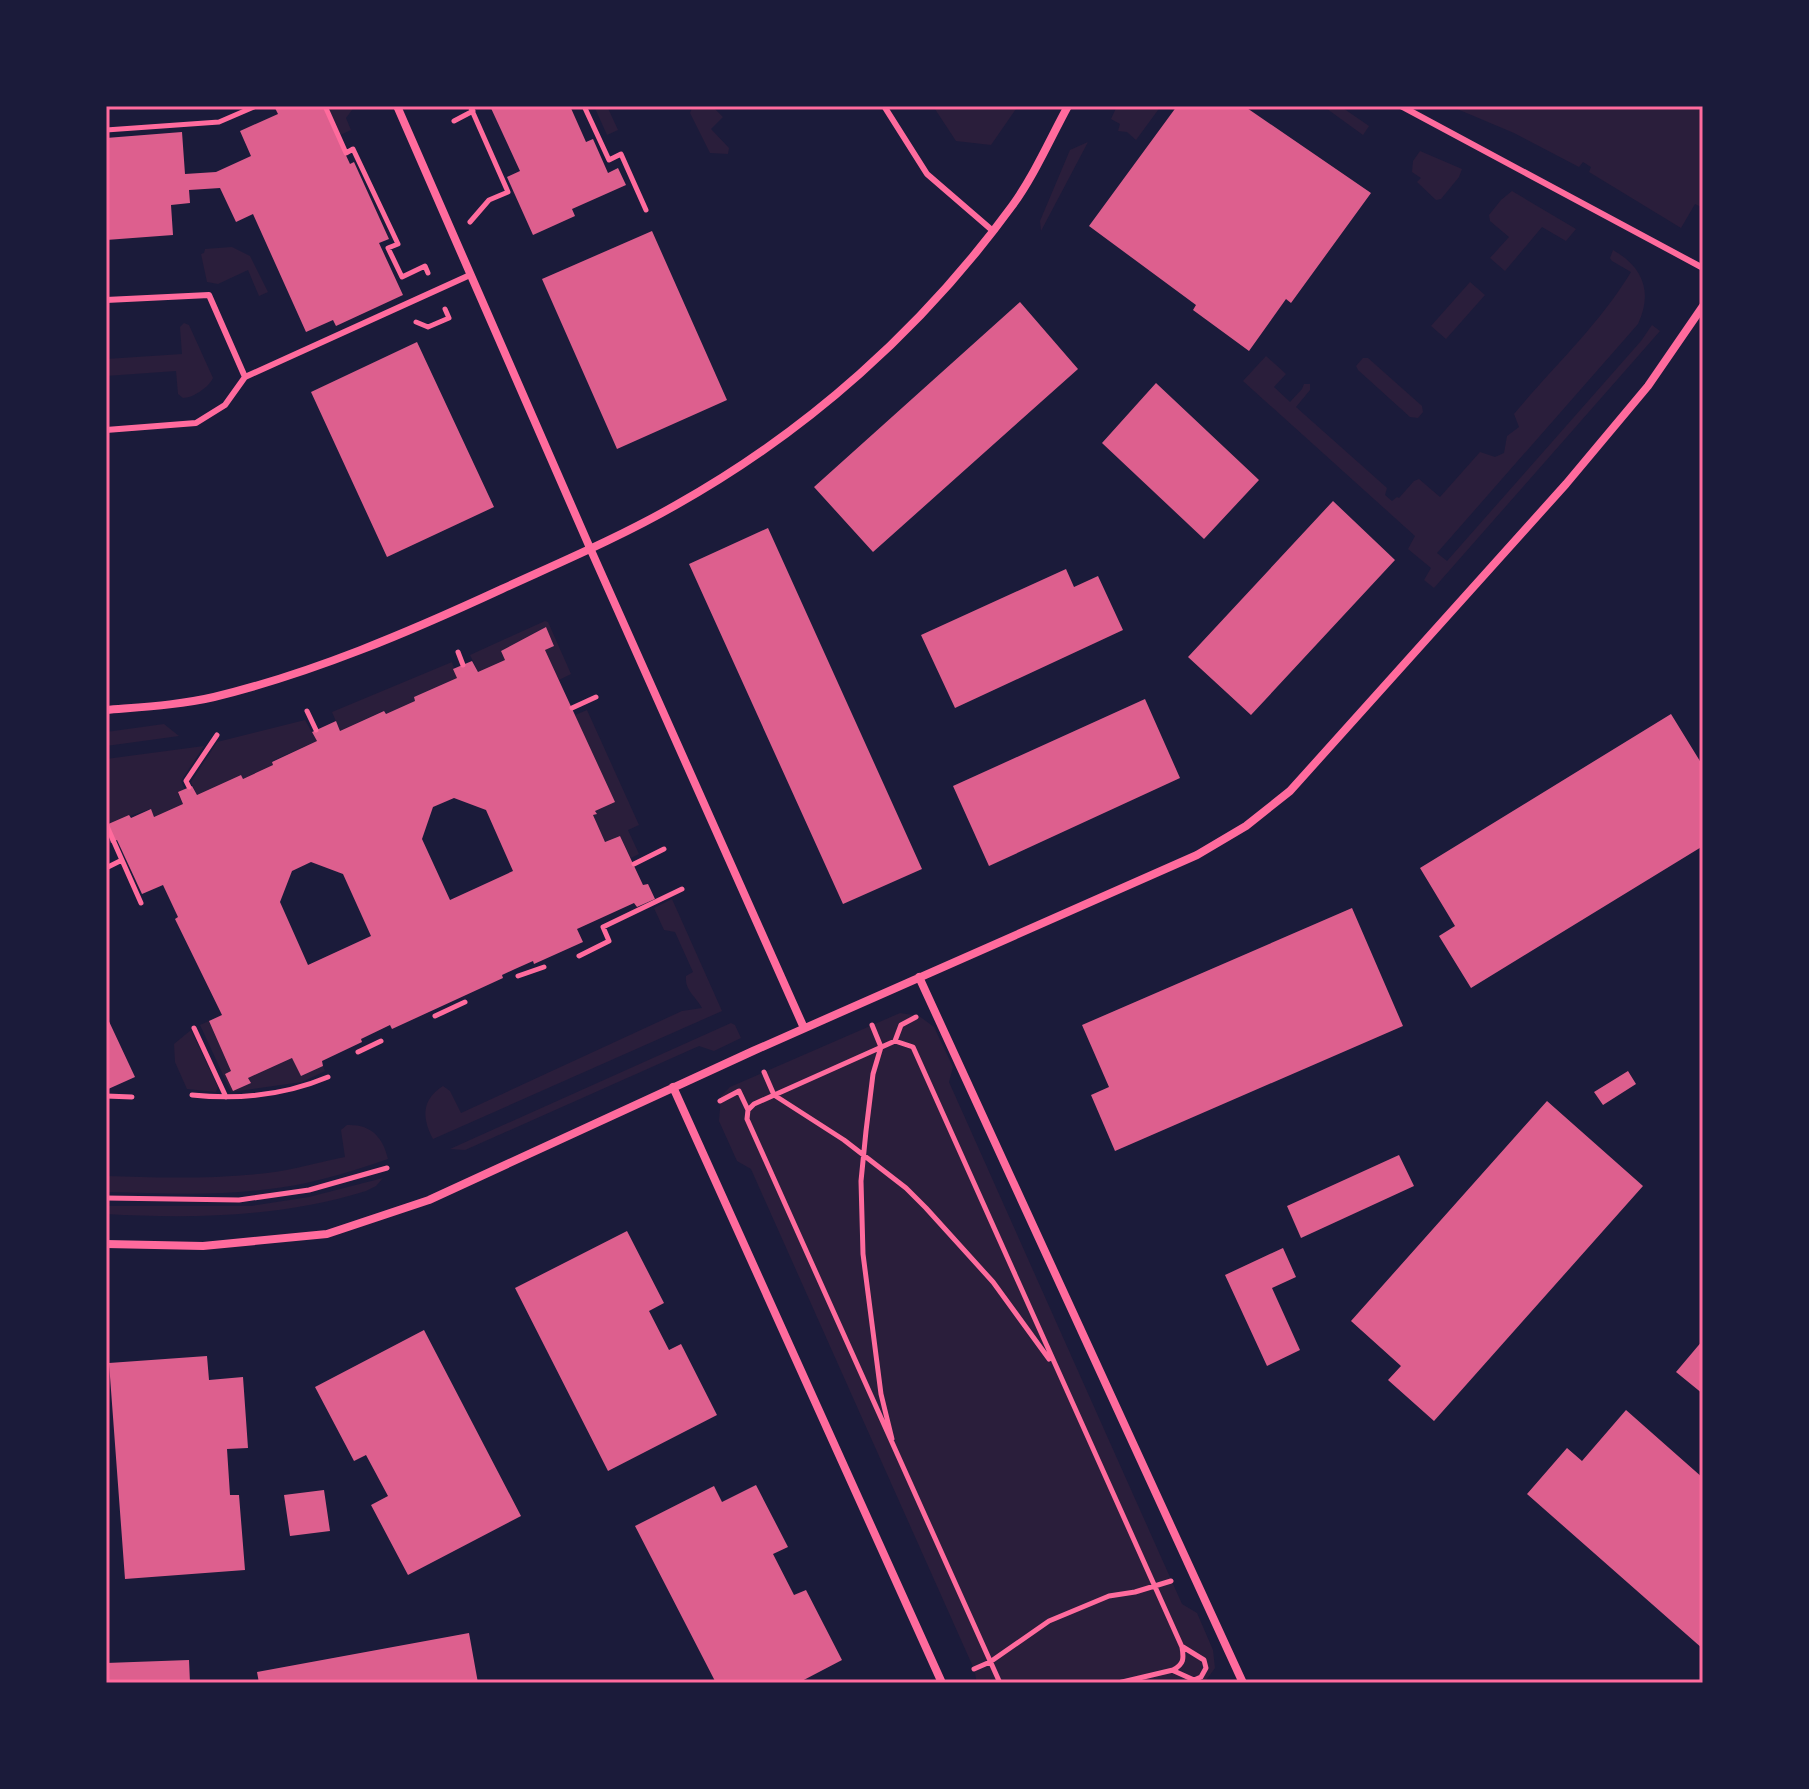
<svg xmlns="http://www.w3.org/2000/svg" width="1809" height="1789" font-family="Signika,sans-serif">
	<style>
		.green { fill: #2a1e3b }
		.building { fill: #dd5f8e; fill-rule: evenodd }
		.lines { fill: none; stroke-linecap: round; stroke-linejoin: round }
		.path { stroke: #ff6b9d; stroke-width: 5 }
		.service { stroke: #ff6b9d; stroke-width: 6 }
		.minor { stroke: #ff6b9d; stroke-width: 8 }
		.neatline { fill: none; stroke: #ff6b9d; stroke-width: 3 }
	</style>
	<rect width="100%" height="100%" fill="#1b1b3a"/>
	<!-- green -->
	<path class="green" d="M326 106H355L346 118 351 130 340 135Z
		M594 106H607L618 130 607 135Z
		M693 106H712L723 117 711 129 729 148 728 154 710 153 690 113Z
		M933 106H1018L991 145 956 141Z
		M1117 106H1161L1136 140 1127 132 1118 131 1120 124 1111 119Z
		M1323 106H1340L1369 126 1363 135Z
		M1450 106H1703V208L1695 204 1681 228 1589 172 1591 167 1583 162 1579 167 1514 133Z
		M1088 142 1041 231 1040 221 1070 150Z
		M1420 151 1462 169 1459 177 1441 199 1436 200 1417 182 1421 178 1412 172 1413 161Z
		M1512 191 1576 229 1566 241 1542 227 1505 271 1490 258 1509 237 1490 221 1489 215 1501 200Z
		M232 247 250 256 268 292 259 296 248 270 218 284 207 282 201 254 204 253 205 249Z
		M1613 250C1643 267 1653 292 1638 324L1437 553 1447 561 1641 341 1652 325 1660 331 1434 588 1424 580 1431 568 1408 549 1415 536 1243 381 1266 356 1286 374 1274 387 1290 402 1302 389 1304 384H1310V390L1296 407 1387 488 1385 495 1392 501 1397 497 1399 498 1414 481 1419 479 1440 497 1480 452 1495 457 1504 453 1507 436 1519 427 1514 414C1553 367 1599 325 1631 272L1612 261 1610 258Z
		M1470 282 1485 295 1446 339 1431 326Z
		M184 323 189 325 213 378C209 387 193 398 183 398L178 394 176 371 106 376V359L182 354 180 327Z
		M1363 358H1368L1422 406 1423 412 1418 418 1410 417 1358 370 1356 366Z
		M545 621 548 622 571 674 559 680 545 650 554 645 545 627 501 651 505 660 478 672 470 655Z
		M452 662 457 678 414 697 415 701 386 714 383 711 340 731 332 712Z
		M587 710 639 825 628 830 639 854 631 858 620 836 605 842 593 815 596 814 575 715Z
		M305 720 317 741 272 761 273 765 243 779 241 775 197 795 191 782 217 742Z
		M164 724 179 736 106 746V732Z
		M204 746 181 781 185 790 178 793 183 804 154 817 150 809 110 823 106 813V759Z
		M672 899 722 1011 433 1139C422 1118 421 1100 443 1086L450 1091 461 1113 682 1011 702 1008C697 998 684 990 686 976L693 972 675 932 664 930 654 908Z
		M900 1013 919 1016 934 1027 953 1067 949 1082 1182 1604 1197 1613 1213 1650 1215 1668 1204 1683H977L974 1669 751 1169 737 1161 719 1121 721 1096 730 1087Z
		M209 1021 231 1071 225 1074 233 1091 250 1083 248 1078 292 1058 301 1076 323 1066 325 1071 302 1082 231 1092 200 1025Z
		M731 1023 735 1025 741 1038 714 1051 699 1046 465 1150 450 1149Z
		M191 1030 218 1087 216 1092 187 1089 175 1062 174 1044Z
		M347 1125C371 1124 383 1137 388 1159 347 1173 305 1186 261 1190 210 1196 158 1193 106 1192V1176C160 1178 213 1179 267 1173 293 1170 319 1162 345 1157L341 1130Z
		M383 1178 376 1186 366 1191C282 1217 193 1219 106 1214V1206H251L309 1197Z"/>
	<!-- building -->
	<path class="building" d="M274 106H323L350 164 354 162 389 239 379 243 403 295 336 326 333 320 306 332 253 214 236 222 220 188 189 190 190 203 171 205 173 235 106 240V138L182 132 185 174 216 172 251 156 240 131 278 114Z
		M490 106H570L586 142 593 139 608 173 618 168 626 185 572 209 575 216 533 235 507 177 520 171Z
		M1177 106H1244L1371 193 1291 303 1286 299 1249 351 1193 310 1196 305 1089 226Z
		M652 231 727 400 617 449 542 279Z
		M1020 302 1078 369 873 552 814 487Z
		M417 342 494 507 387 557 311 392Z
		M1156 383 1259 480 1204 539 1102 443Z
		M1333 501 1395 560 1251 715 1188 657Z
		M768 528 922 869 843 904 689 564Z
		M1066 569 1074 587 1098 576 1123 630 955 708 921 635Z
		M546 627 554 646 545 650 615 802 595 811 597 814 593 815 605 842 620 836 643 885 648 884 655 899 637 907 634 903 577 929 583 942 534 964 533 961 515 969 502 975 503 978 392 1029 390 1025 361 1039 362 1042 322 1061 323 1066 301 1076 292 1058 248 1078 251 1083 233 1091 225 1074 231 1071 209 1021 222 1015 175 919 178 917 163 885 142 894 117 840 111 843 106 825 129 815 131 818 151 809 154 817 183 804 178 792 192 786 197 795 241 775 243 779 273 765 272 762 317 741 312 732 336 721 340 731 384 711 386 714 415 701 414 697 457 678 453 669 472 661 478 672 505 660 501 651ZM454 798 486 810 513 871 450 900 422 839 433 807ZM311 862 343 874 371 936 308 965 280 902 292 871Z
		M1145 699 1180 778 989 866 953 786Z
		M1671 714 1703 766V846L1471 988 1439 936 1455 926 1420 868Z
		M1352 908 1403 1026 1115 1151 1091 1095 1109 1087 1082 1025Z
		M106 1015 135 1077 106 1090Z
		M1628 1071 1636 1084 1603 1105 1594 1092Z
		M1547 1101 1643 1186 1434 1421 1388 1380 1401 1366 1351 1321Z
		M1399 1155 1414 1186 1301 1238 1287 1206Z
		M627 1231 664 1303 649 1311 669 1350 681 1344 717 1415 608 1471 515 1288Z
		M1283 1248 1296 1277 1272 1288 1300 1350 1267 1366 1225 1275Z
		M424 1330 521 1516 408 1575 371 1505 388 1496 366 1455 354 1461 315 1387Z
		M1703 1340V1394L1676 1372Z
		M207 1356 209 1380 243 1377 248 1448 227 1449 230 1495H239L245 1570 125 1579 109 1363Z
		M1626 1410 1703 1478V1649L1527 1494 1567 1448 1582 1461Z
		M756 1485 788 1547 773 1554 794 1595 806 1590 842 1660 798 1683H716L635 1526 714 1486 722 1502Z
		M324 1490 330 1531 290 1536 284 1495Z
		M469 1633 478 1683H259L257 1672Z
		M189 1660 190 1683H106V1663Z"/>
	<g class="lines">
		<!-- path -->
		<path class="path" d="M325 106 346 153 353 149 398 244 388 248 402 277 425 266 428 273
			M584 106 609 160 621 154 646 210
			M454 121 473 111
			M106 130 219 122 256 106
			M470 222 489 200 508 192 470 106
			M416 322 428 327 449 318 445 309
			M458 652 463 665
			M572 708 596 697
			M307 711 316 730
			M189 787 186 781 217 735
			M106 824 141 903
			M634 864 664 849
			M106 868 122 860
			M579 956 609 941 603 927 682 889
			M518 976 544 967
			M435 1016 465 1002
			M872 1025 881 1047 873 1074 866 1131 861 1181 863 1254 881 1394 892 1439
			M194 1028 226 1097
			M895 1041 901 1025 916 1017
			M358 1052 381 1041
			M764 1072 774 1095 844 1140 906 1188 926 1208 993 1282 1049 1359
			M192 1095C239 1100 285 1095 328 1077
			M106 1096 132 1097
			M720 1101 739 1091 748 1110
			M106 1198 239 1200 309 1190 387 1168
			M974 1669 990 1662 1049 1621 1109 1596 1135 1592 1171 1581
			M1174 1671 1194 1680 1201 1677 1206 1668 1204 1660 1183 1647
			M1000 1683 747 1119 748 1110 754 1104 895 1041 913 1047 1182 1647C1184 1659 1184 1664 1173 1670L1118 1683"/>
		<!-- service -->
		<path class="service" d="M884 106 927 174 993 231
			M1401 106 1703 268
			M106 300 209 295 245 377 225 405 196 423 106 430
			M245 377 470 275"/>
		<!-- minor -->
		<path class="minor" d="M397 106 590 548 804 1028
			M106 710C141 707 180 705 214 697 313 673 409 632 502 589 561 562 620 537 676 505 808 431 923 328 1012 206 1034 176 1050 139 1068 106
			M919 977 1243 1683
			M673 1087 942 1683
			M106 1244 203 1246 327 1234 429 1200 753 1051 1197 855 1246 826 1290 791 1566 484 1648 386 1703 306"/>
	</g>
	<!-- border -->
	<rect width="1809" height="1789" fill="none" stroke="#1b1b3a" stroke-width="216"/>
	<rect x="108" y="108" width="1593" height="1573" class="neatline"/>
</svg>
